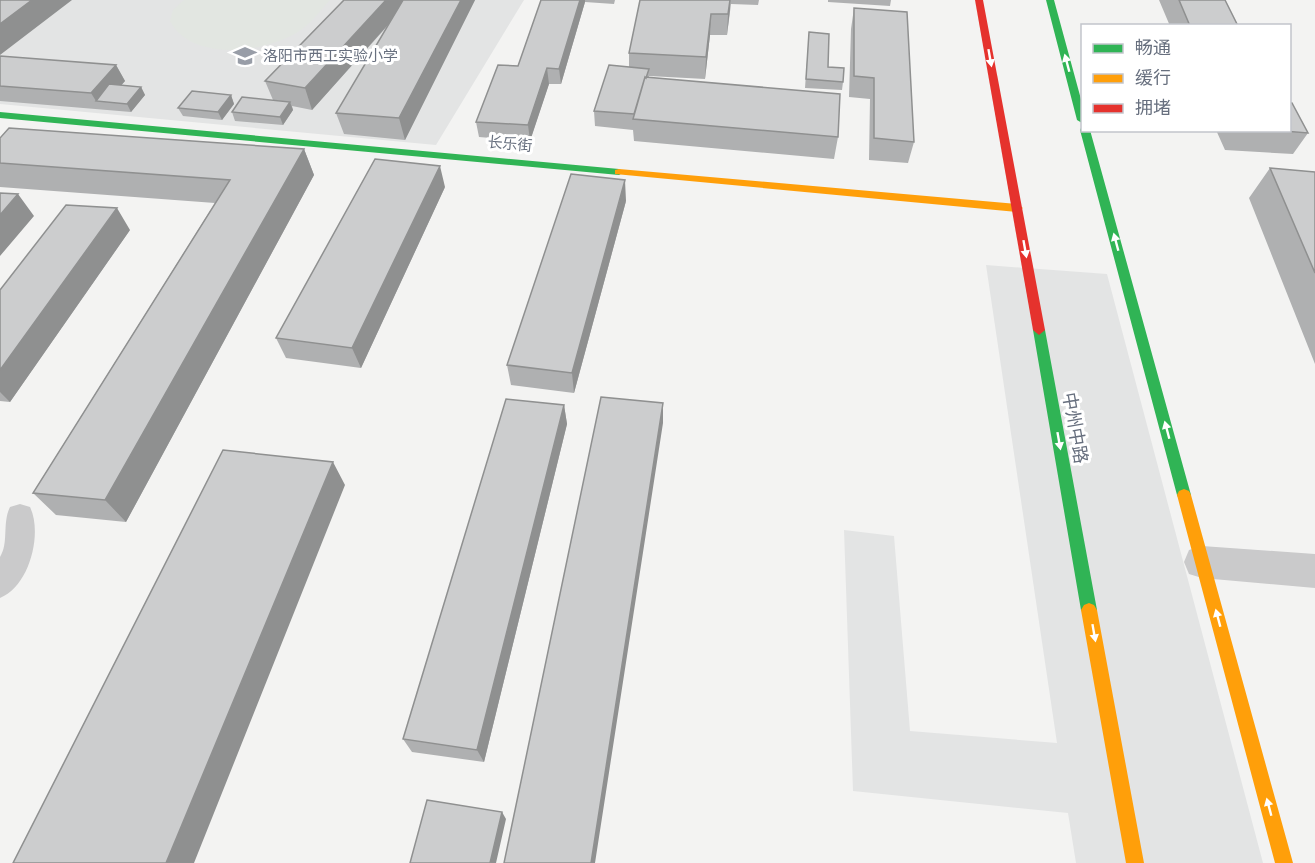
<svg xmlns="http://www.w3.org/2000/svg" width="1315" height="863" font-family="'Sofia Sans Condensed','Noto Sans SC',sans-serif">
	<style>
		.built { fill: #e3e4e4 }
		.green { fill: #e2e6e1 }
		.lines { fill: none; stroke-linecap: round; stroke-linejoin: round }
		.lane { fill: #cacacb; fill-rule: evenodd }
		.street { fill: #cacacb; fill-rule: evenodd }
		.fast { fill: #30b455; fill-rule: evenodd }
		.slow { fill: #ff9f0a; fill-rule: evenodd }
		.jam { fill: #e5322d; fill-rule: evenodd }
		.wall { fill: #afb0b1 }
		.shaded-wall { fill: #8f9090 }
		.building { fill: #cccdce; stroke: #8f9090; stroke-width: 1.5 }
		.oneway { fill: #fff }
		.labels { text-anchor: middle; stroke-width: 6; stroke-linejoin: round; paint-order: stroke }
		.far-poi-label { font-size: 15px; fill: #676f7e; stroke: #fff; text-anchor: start }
		.far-street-label { font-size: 15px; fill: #676f7e; stroke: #fff }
		.street-label { font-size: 18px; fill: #676f7e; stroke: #fff }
	</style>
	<rect width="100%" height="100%" fill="#f3f3f2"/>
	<!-- built -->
	<path class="built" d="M11 0H524L436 145 0 104V8Z
		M986 265 1107 274 1263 863H1076L1068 813 853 791 844 530 894 536 910 731 1057 743Z"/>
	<!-- green -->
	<path class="green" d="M184 0H330C321 10 312 22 301 30 267 53 192 63 170 21L173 10Z"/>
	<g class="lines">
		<!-- lane -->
		<path class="lane" d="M20 504 30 507C43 534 29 587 0 598V557C9 543 2 523 10 507Z"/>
		<!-- street -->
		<path class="street" d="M1202 546 1315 554V588L1202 578 1189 574 1184 562 1189 550Z"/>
		<!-- fast -->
		<path class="fast" d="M1046 0H1054L1082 103V123L1077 120Z
			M0 112 619 169 624 172 619 175 0 118Z
			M1081 128 1082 130H1090L1191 495 1189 499 1184 501 1179 499 1177 495 1080 130Z
			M1039 325 1045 330 1097 610 1094 615 1089 617 1084 615 1081 610 1033 330Z"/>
		<!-- slow -->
		<path class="slow" d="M619 169 1017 204 1023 208 1017 212 615 174V170Z
			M1184 489 1189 491 1191 495 1293 863H1275L1177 495 1179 491Z
			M1089 603 1094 605 1097 610 1144 863H1126L1081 610 1084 605Z"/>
		<!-- jam -->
		<path class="jam" d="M975 0H983L1045 330 1039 335 1033 330Z"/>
	</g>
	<!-- wall -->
	<path class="wall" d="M344 0H475L405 140 344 134 336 113 391 22 312 110 292 106 293 110 283 125 235 121 232 112 273 100 265 81Z
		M541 0H615L614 4 585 2 561 84H549L530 141 479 137 476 122 518 66Z
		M640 0H759L758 5 731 4 727 35H710L705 79 649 76V78L838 137 834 159 634 141 633 130 595 126 594 111 629 67V53Z
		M828 0H891L890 6 828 2Z
		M1159 0H1225L1238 26H1170Z
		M854 8 914 142 908 163 869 160 870 99 849 97 851 29Z
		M809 32 828 67 843 82 842 90 805 88Z
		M0 56 116 65 125 81 121 85 141 87 145 95 131 112 0 101Z
		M231 95 234 104 222 120 183 116 178 108Z
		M1216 130H1290L1308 133 1293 154 1225 150Z
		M0 138 304 149 314 175 126 522 56 515 33 493 215 203 0 187Z
		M1270 168 1315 172V364L1249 198Z
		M445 187 361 368 286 358 276 338Z
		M626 201 574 393 511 385 507 365Z
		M130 230 10 402 0 401V290Z
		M564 405 567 424 484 762 412 752 403 739Z"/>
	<!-- shaded-wall -->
	<path class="shaded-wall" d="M32 0H72L0 55V24Z
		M386 0H410L312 110 305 88Z
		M461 0H475L405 140 399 118Z
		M580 0H585V2L561 84 559 69Z
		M730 0V9L727 35 728 14Z
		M711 14 710 35 705 79 706 57Z
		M116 65 125 81 107 102 96 101 91 93Z
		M547 68 549 84 530 141 528 125Z
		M141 87 145 95 131 112 127 104Z
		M231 95 234 104 222 120 218 112Z
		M290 102 293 110 283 125 280 117Z
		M304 149 314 175 126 522 105 500Z
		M440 166 445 187 361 368 352 348Z
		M625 180 626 201 574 393 572 373Z
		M18 194 34 216 0 256V215Z
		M117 208 130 230 10 402 0 392V370Z
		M663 403V423L595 863H591Z
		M564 405 567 424 484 762 477 750Z
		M333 462 345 485 194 863H166Z
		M502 812 506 819 496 863H490Z"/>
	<!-- building -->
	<path class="building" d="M0 0H32L0 24Z
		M344 0H386L305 88 265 81Z
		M403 0H461L399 118 336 113Z
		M541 0H580L559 69 547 68 528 125 476 122 498 65 518 66Z
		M640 0H730L728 14H711L706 57 629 53Z
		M1179 0H1225L1238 26H1190Z
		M854 8 907 12 914 142 874 138V78L854 76Z
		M809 32 829 34 828 67 844 68 843 82 806 79Z
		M0 56 116 65 91 93 0 86Z
		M609 65 649 69 646 78 645 77 634 114 594 111Z
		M645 77 840 94 838 137 633 119Z
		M109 84 141 87 127 104 96 101Z
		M192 91 231 95 218 112 178 108Z
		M242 97 290 102 280 117 232 112Z
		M1290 103H1292L1308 133 1271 130H1290Z
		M9 128 304 149 105 500 33 493 230 180 0 163V138Z
		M375 159 440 166 352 348 276 338Z
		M1270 168 1315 172V273Z
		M571 174 625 180 572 373 507 365Z
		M0 193 18 194 0 215Z
		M66 205 117 208 0 370V290Z
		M601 397 663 403 591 863H504Z
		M506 399 564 405 477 750 403 739Z
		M223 450 333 462 166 863H13Z
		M427 800 502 812 490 863H410Z"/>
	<!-- one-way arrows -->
	<defs><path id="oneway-solid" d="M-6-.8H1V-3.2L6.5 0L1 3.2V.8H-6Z" transform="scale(1.5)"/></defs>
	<g class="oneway">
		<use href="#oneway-solid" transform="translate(990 58) rotate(80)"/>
		<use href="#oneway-solid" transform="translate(1067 63) rotate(-105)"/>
		<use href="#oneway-solid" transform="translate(1116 242) rotate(-105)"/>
		<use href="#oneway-solid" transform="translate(1025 249) rotate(80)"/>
		<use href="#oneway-solid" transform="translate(1167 430) rotate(-105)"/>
		<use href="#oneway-solid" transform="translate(1059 441) rotate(80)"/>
		<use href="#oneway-solid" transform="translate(1218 618) rotate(-105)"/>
		<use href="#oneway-solid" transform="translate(1094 633) rotate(80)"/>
		<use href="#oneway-solid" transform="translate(1269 807) rotate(-105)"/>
	</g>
	<!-- icons -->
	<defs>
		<g id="school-bare" transform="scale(1.8)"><path d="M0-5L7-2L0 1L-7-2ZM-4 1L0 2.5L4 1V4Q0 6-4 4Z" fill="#989da7" stroke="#fff" stroke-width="2.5" paint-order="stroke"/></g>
	</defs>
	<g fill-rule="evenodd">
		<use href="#school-bare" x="245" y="56"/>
	</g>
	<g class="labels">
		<!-- far-poi labels -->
		<g class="far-poi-label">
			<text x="263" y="61">洛阳市西工实验小学</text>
		</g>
		<!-- far-street labels -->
		<g class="far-street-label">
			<text transform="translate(510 144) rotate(5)" y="5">长乐街</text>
		</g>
		<!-- street labels -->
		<g class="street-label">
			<text transform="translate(1075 428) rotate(80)" y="6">中州中路</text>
		</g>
	</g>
	<!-- legend -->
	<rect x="1081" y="24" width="210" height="108" fill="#ffffff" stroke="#c2c5cb" stroke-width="1.5"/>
	<rect x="1093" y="44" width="30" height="9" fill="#30b455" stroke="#c2c5cb" stroke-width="1.5"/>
	<text x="1135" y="54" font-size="18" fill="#676f7e">畅通</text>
	<rect x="1093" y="74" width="30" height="9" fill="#ff9f0a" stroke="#c2c5cb" stroke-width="1.5"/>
	<text x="1135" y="84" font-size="18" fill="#676f7e">缓行</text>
	<rect x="1093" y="104" width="30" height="9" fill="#e5322d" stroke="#c2c5cb" stroke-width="1.5"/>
	<text x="1135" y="114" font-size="18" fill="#676f7e">拥堵</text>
</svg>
